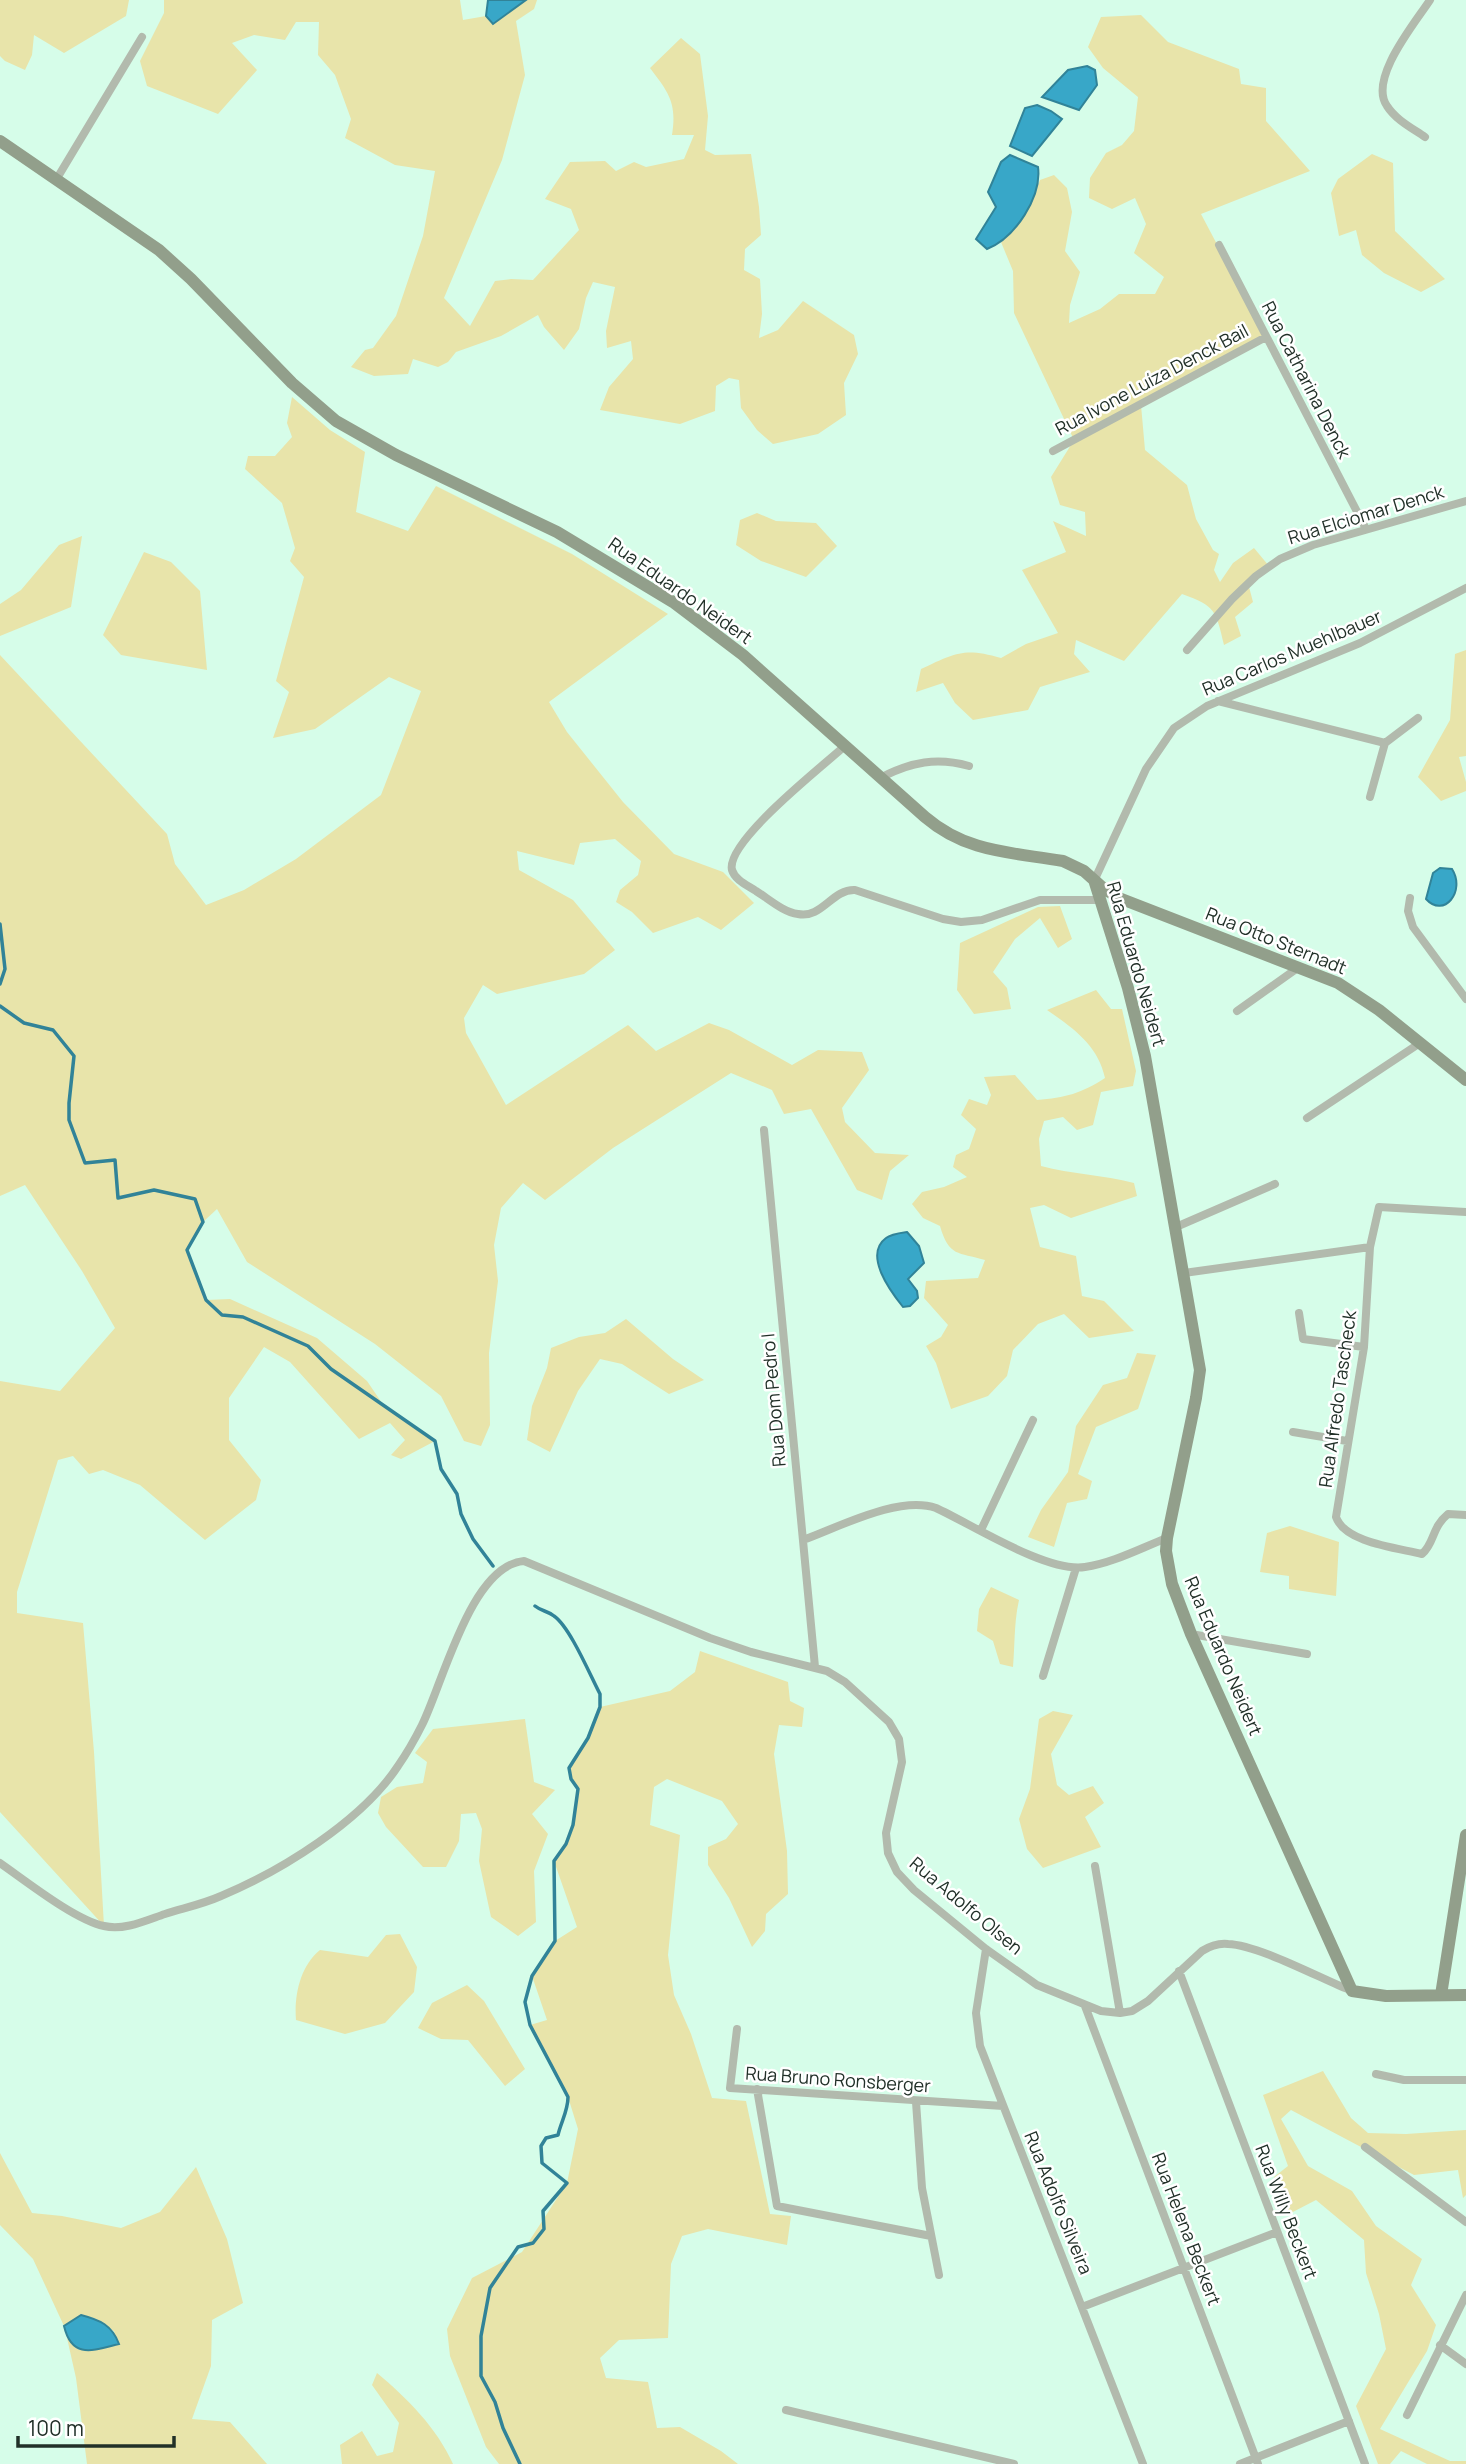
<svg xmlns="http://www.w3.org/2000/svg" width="1466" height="2464" font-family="Manrope,sans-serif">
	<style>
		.green { fill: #e8e4aa }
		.water { fill: #38a7c8; stroke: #318398; stroke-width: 2 }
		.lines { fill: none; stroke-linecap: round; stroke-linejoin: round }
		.stream { stroke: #318398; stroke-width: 3.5 }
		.street { stroke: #b2baad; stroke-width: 8 }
		.secondary { stroke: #929f8b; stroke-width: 12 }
		.labels { text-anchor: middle; stroke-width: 5; stroke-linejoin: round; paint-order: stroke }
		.street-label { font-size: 18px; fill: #213028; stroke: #fff }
	</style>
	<rect width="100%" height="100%" fill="#d6fde9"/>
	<!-- green -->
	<path class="green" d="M0 0H129L126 16 64 53 34 35 32 55 25 70 5 61 0 56Z
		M164 0H460L463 20 486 16 493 24 526 0H537L534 9 516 21 525 75 502 160 444 298 470 326 495 281 511 279 533 280 579 230 571 209 545 199 570 162 605 161 616 171 634 162 646 167 684 159 694 135H672C677 103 669 93 650 68L681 38 700 54 708 116 705 150 715 155 751 154 759 207 761 235 745 249 744 270 760 279 762 314 759 338 778 330 803 301 854 335 858 354 844 383 846 415 818 434 773 444 757 430 741 408 739 380 729 378 716 386 715 411 680 424 600 410 609 387 633 359 631 341 607 348 606 331 615 287 593 282 586 298 579 329 564 350 544 327 538 315 501 336 456 352 448 362 438 367 413 359 408 374 374 376 351 367 365 350 373 348 396 316 423 236 435 171 395 165 345 138 351 119 335 75 318 55 319 22H296L285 40 254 35 232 43 257 70 218 114 147 86 140 61 164 13Z
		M1141 15 1168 42 1239 69 1241 84 1266 88V121L1310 171 1201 214 1266 337 1141 405 1145 450 1187 485 1196 519 1213 550 1219 554 1214 570 1220 582 1233 563 1254 548 1269 566 1248 583 1253 602 1235 617 1241 636 1224 645C1216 611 1216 606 1182 594L1124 661 1076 640 1074 654 1090 672 1040 687 1028 710 973 720 955 703 943 683 916 692 921 669C955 653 964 647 1001 658L1026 644 1058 633 1022 570 1066 552 1053 521 1086 536 1085 512 1060 505 1051 477 1074 440 1014 313 1013 271 1001 242 1027 210 1040 180 1054 175 1067 188 1072 212 1065 251 1080 272 1070 305 1069 323 1100 309 1119 294H1155L1164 277 1134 253 1146 224 1135 198 1112 209 1089 198 1090 178 1106 153 1122 145 1134 131 1138 97 1103 68 1088 47 1101 17Z
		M1372 154 1393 163 1395 231 1445 279 1421 292 1384 273 1362 255 1356 230 1339 236 1331 193 1338 179Z
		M292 397 330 430 365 452 356 512 408 531 436 486 572 554 668 614 549 702 567 732 623 802 674 854 723 872 754 903 721 930 698 917 653 933 632 912 616 902 620 890 638 875 641 861 615 839 580 843 574 865 517 851 519 870 573 900 615 950 584 974 497 994 483 985 464 1018 466 1033 506 1105 628 1025 656 1051 709 1023 729 1030 792 1065 818 1050 862 1052 869 1070 842 1108 845 1122 875 1153 909 1155 890 1171 882 1200 857 1190 811 1109 784 1114 772 1090 731 1073 613 1148 545 1200 523 1183 501 1208 494 1245 498 1281 489 1353 490 1425 481 1446 464 1441 441 1396 375 1344 247 1262 217 1209 203 1222 187 1250 206 1300 230 1299 317 1338 367 1381 382 1403 435 1441 401 1459 391 1455 405 1440 390 1423 359 1439 290 1362 264 1347 229 1398V1440L261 1480 256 1500 205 1540 140 1485 103 1470 89 1474 73 1456 58 1460 17 1592V1613L83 1623 94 1752 104 1926 0 1812V1381L60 1391 115 1328 82 1271 25 1185 0 1196V655L167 834 175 864 206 905 244 890 296 859 381 795 421 691 389 677 315 729 273 738 289 692 276 681 304 577 290 561 295 548 282 503 245 469 248 456H275L292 437 287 423Z
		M757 513 776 521 816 523 837 546 806 577 761 561 736 545 740 520Z
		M82 536 71 607 0 636V604L21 590 59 545Z
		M144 552 171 562 200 591 207 670 121 655 103 635Z
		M1466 650V756L1459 757 1466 782V791L1441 801 1418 777 1450 720 1455 654Z
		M1060 906 1072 939 1058 948 1040 918 1015 939 993 972 1007 988 1011 1009 974 1014 957 990 960 943 1038 907Z
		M1096 990 1111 1009H1122L1136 1071 1133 1086 1101 1092 1093 1125 1077 1130 1063 1117 1044 1121 1039 1139 1041 1166C1071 1174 1103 1175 1134 1183L1137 1196 1071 1218 1044 1205 1030 1208 1040 1247 1076 1256 1082 1296 1104 1301 1134 1331 1089 1338 1064 1314 1038 1324 1013 1350 1007 1376 988 1396 951 1409 936 1363 926 1346 941 1337 948 1325 924 1298 926 1281 978 1278 985 1260C958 1252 949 1257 940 1226L923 1218 912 1204 922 1192 944 1187 967 1177 953 1167 956 1155 969 1149 976 1129 961 1115 969 1099 987 1105 991 1095 984 1077 1015 1075 1037 1100C1065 1098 1082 1093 1105 1078 1098 1045 1073 1028 1047 1010Z
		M626 1319 673 1359 704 1380 669 1394 622 1364 600 1359 578 1391 550 1452 527 1440 532 1406 547 1368 551 1348 579 1337 605 1333Z
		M1137 1353 1156 1355 1138 1409 1096 1427 1078 1474 1092 1481 1087 1499 1067 1503 1054 1547 1028 1537 1041 1510 1068 1472 1076 1426 1103 1385 1127 1378Z
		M1290 1526 1339 1542 1336 1596 1289 1589V1576L1260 1572 1267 1533Z
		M991 1587 1019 1600C1014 1622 1015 1644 1013 1667L1000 1664 993 1641 977 1631 979 1609Z
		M700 1651 788 1682 790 1701 804 1708 802 1727 779 1725 774 1754 787 1851 788 1894 766 1914 765 1931 752 1947 729 1898 708 1865V1847L726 1839 738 1824 722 1801 667 1779 654 1787 650 1825 680 1835 668 1955 674 1995 691 2034 712 2098 746 2101 770 2214 791 2216 787 2245 708 2229 682 2236 671 2264 668 2338 619 2340 600 2358 606 2378 648 2382 657 2428 680 2427 721 2451 738 2464H499L486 2447 450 2356 447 2329 472 2278 522 2252 567 2183 578 2129 568 2097 530 2025 547 2020 532 1976 555 1941 577 1927 554 1861C571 1836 574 1819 578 1789L571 1779 569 1768 588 1738 600 1707 670 1691 695 1672Z
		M1053 1711 1073 1715 1051 1754 1057 1785 1069 1795 1093 1786 1104 1803 1085 1817 1101 1847 1043 1868 1027 1849 1019 1819 1030 1789 1039 1719Z
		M525 1719 534 1782 555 1790 532 1814 548 1834 534 1871 536 1922 518 1936 491 1917 479 1861 482 1829 476 1813 461 1814 459 1841 446 1867H423L386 1827 378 1813 381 1797 397 1787 423 1783 427 1762 415 1753 433 1729Z
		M400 1934 417 1967 414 1992 385 2023 345 2034 296 2020C294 1996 300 1966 320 1950L368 1957 386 1935Z
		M467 1985 484 2001 525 2069 505 2086 468 2040 441 2039 418 2028 432 2003Z
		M1323 2071 1351 2118 1368 2133 1406 2134 1466 2130V2195L1463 2198 1458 2170 1414 2175 1291 2110 1281 2119 1308 2166 1352 2191 1376 2226 1422 2259 1411 2285 1436 2325 1427 2351 1380 2429 1450 2461H1466V2464H1427L1401 2451 1390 2464H1378L1356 2406 1386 2349 1379 2314 1366 2273 1364 2240 1316 2200 1289 2214 1274 2177 1288 2166 1263 2095Z
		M0 2153 32 2213 62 2216 121 2228 160 2212 196 2167 227 2239 243 2303 212 2320 211 2366 192 2419 230 2422 267 2464H87L76 2378 67 2338 79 2350 115 2332 96 2319 81 2315 64 2326 33 2259 0 2225Z
		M377 2373C407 2398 437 2428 453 2464H342L340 2445 362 2431 377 2456 393 2452 399 2423 372 2385Z"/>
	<!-- water -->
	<path class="water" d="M488 0H526L493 24 486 16Z
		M1087 66 1095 70 1097 85 1079 110 1042 97 1068 70Z
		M1037 105 1051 111 1062 119 1032 156 1010 146 1025 108Z
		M1010 155 1038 167C1042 197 1015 238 987 249L976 239 996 207 988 192 1001 162Z
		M1440 868 1452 869C1466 891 1444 919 1426 899L1433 873Z
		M907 1232 919 1246 924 1263 908 1279 917 1291 918 1298 910 1306 903 1307C891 1292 863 1255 886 1238 891 1234 900 1233 907 1232Z
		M81 2315C100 2320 112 2325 119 2344 94 2350 72 2360 64 2326Z"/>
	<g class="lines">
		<!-- stream -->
		<path class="stream" d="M0 924 5 969 0 984
			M0 1006 24 1023 53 1030 74 1056 69 1103V1120L85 1163 115 1160 118 1198 154 1190 195 1199 203 1222 187 1250 206 1300 222 1315 243 1317 308 1346 331 1369 435 1441 441 1469 457 1494 461 1514 473 1539 493 1566
			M520 2464 503 2428 495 2402 481 2376V2336L490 2288 518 2247 533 2243 544 2229 543 2211 567 2183 542 2163 541 2146 546 2138 558 2135C561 2122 568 2111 568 2097L530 2025 525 2002 532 1976 555 1941 554 1861 566 1844 573 1825 578 1789 571 1779 569 1768 588 1738 600 1707V1694C590 1675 570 1627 554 1616 548 1611 541 1611 535 1606"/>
		<!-- street -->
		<path class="street" d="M1425 137C1412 128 1396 120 1387 106 1368 79 1415 23 1430 0
			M56 180 142 37
			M1219 245 1366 529
			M1053 451 1266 337
			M1187 650 1232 599 1256 576 1280 559 1313 545 1466 501
			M1218 701 1385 743
			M846 745C824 765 725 842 732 870 735 880 747 885 756 891 769 899 783 912 798 914 822 919 832 889 855 890L943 919 961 922 982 920 1040 900H1100
			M882 777C911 762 937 757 969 766
			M1370 797 1385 743 1418 718
			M1094 881 1146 769 1174 728 1207 706 1360 643 1466 588
			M1410 898 1408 911 1413 927 1466 999
			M1237 1011 1299 967
			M1307 1118 1420 1043
			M764 1130 815 1667
			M1466 1212 1379 1207 1370 1247 1364 1347 1336 1517C1345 1543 1398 1548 1422 1554 1435 1543 1431 1528 1448 1514L1466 1515
			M1176 1227 1275 1184
			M1184 1273 1370 1247
			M1299 1313 1303 1339 1364 1347
			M1293 1432 1347 1441
			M981 1530 1033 1420
			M803 1540C839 1527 899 1495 936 1508 973 1525 1047 1573 1085 1567 1113 1563 1141 1548 1167 1538
			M1191 1634 1307 1654
			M1043 1676 1076 1568
			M0 1863C26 1881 75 1920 104 1926 124 1931 147 1920 165 1914 184 1908 203 1904 221 1896 281 1871 362 1821 398 1766 407 1753 415 1739 422 1725 443 1683 471 1565 524 1561L710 1638 751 1652 827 1671 845 1682 889 1722 899 1739 902 1762 886 1833 888 1853 897 1872 914 1890 986 1949 1037 1985 1101 2011 1120 2013 1132 2011 1148 2001 1202 1951C1210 1946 1219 1943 1228 1944 1259 1945 1321 1979 1352 1991
			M1095 1866 1120 2013
			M986 1949 976 2013 980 2046 1143 2464
			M1179 1971 1365 2464
			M1085 2006 1258 2464
			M737 2029 730 2088 1003 2106
			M1376 2074 1404 2080H1466
			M757 2089 777 2206 931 2236
			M916 2102 922 2188 939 2275
			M1365 2147 1466 2222
			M1082 2307 1277 2232
			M1440 2345 1466 2364
			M786 2410 1014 2464
			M1407 2415 1466 2295
			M1240 2464 1349 2421"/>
		<!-- secondary -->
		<path class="secondary" d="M0 141 159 250 191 279 292 383 336 421 396 455 557 532 673 602 743 655 925 817C967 853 1011 852 1063 861L1084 871 1103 888 1119 898 1338 983 1379 1010 1466 1080
			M1095 883 1128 988 1145 1056 1200 1370 1196 1398 1167 1538 1166 1551 1172 1584 1191 1634 1352 1991 1386 1996 1466 1995
			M1441 1995 1466 1835"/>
	</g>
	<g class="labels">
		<!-- street labels -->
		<g class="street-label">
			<text transform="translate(1152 380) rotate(-28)" y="6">Rua Ivone Luíza Denck Bail</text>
			<text transform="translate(1306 380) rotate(63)" y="6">Rua Catharina Denck</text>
			<text transform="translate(1366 515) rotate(-17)" y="6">Rua Elciomar Denck</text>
			<text transform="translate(680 591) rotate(35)" y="6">Rua Eduardo Neidert</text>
			<text transform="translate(1292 653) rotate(-23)" y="6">Rua Carlos Muehlbauer</text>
			<text transform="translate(1276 941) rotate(22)" y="6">Rua Otto Sternadt</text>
			<text transform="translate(1136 964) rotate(74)" y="6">Rua Eduardo Neidert</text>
			<text transform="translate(1338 1399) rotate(-82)" y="6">Rua Alfredo Tascheck</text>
			<text transform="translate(774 1400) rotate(-95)" y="6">Rua Dom Pedro I</text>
			<text transform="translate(1223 1656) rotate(67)" y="6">Rua Eduardo Neidert</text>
			<text transform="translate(966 1906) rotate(40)" y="6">Rua Adolfo Olsen</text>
			<text transform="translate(838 2080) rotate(4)" y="6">Rua Bruno Ronsberger</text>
			<text transform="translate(1058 2203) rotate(68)" y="6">Rua Adolfo Silveira</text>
			<text transform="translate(1286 2212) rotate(69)" y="6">Rua Willy Beckert</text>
			<text transform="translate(1186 2229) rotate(69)" y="6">Rua Helena Beckert</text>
		</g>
	</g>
	<!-- scale -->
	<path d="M18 2436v10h156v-10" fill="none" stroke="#213028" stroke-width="3.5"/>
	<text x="28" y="2436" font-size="21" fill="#213028" stroke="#ffffff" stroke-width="5" paint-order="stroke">100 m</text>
</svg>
